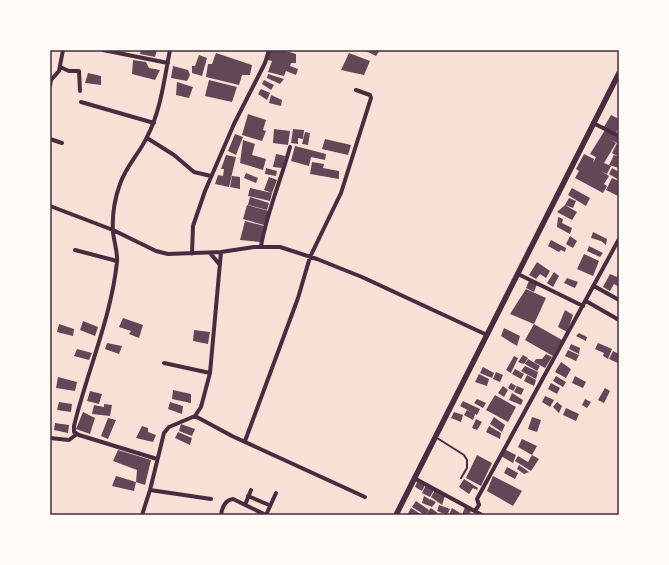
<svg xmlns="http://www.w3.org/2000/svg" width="669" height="565" font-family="'Work Sans',sans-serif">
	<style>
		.building { fill: #644757 }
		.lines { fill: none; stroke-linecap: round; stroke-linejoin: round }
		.service { stroke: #4a2c40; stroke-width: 2 }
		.minor { stroke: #4a2c40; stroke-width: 4 }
		.secondary { stroke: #4a2c40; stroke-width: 5.5 }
		.neatline { fill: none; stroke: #4a2c40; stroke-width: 1.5 }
	</style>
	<rect width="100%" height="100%" fill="#f7e1d7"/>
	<!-- building -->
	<path class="building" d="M141 50H157L155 57 140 54Z
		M270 50H283L296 54V63H291L290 66 298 69 296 75 286 71 284 76 268 72 272 61 267 60Z
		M364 50H380L376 56Z
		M216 53 252 65 250 75H242L239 85 206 77 208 64H212Z
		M349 53 370 61 364 75 341 70Z
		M199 55 207 58 202 76 192 73V66H195Z
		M133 60 146 62 149 68 160 70 155 80 132 74Z
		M173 66 188 70 190 75 187 81 171 78Z
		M88 73 101 76V85L85 83Z
		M268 74 284 79 280 84 267 78Z
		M209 80 237 87 232 102 205 96Z
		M264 80 274 85 271 90 262 84Z
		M177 82 193 87 189 98 176 95Z
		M261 89 270 93 267 100 258 94Z
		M271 95 282 100 281 106 269 103Z
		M248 114 266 120 263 130 266 131 262 141 242 135Z
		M611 115 619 119V127L616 133 604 127Z
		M274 129 290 131 288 145 273 143Z
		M293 129 304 130 303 139 298 138V144L291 143Z
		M605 130 619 137V157L612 153 617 143 611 140 616 143 604 163 611 166 607 174 601 171 609 176 604 184 607 186 603 193 575 178 579 171 576 169 584 154 594 159 593 163 596 157 590 154Z
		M305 132 310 133 308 145 302 144Z
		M235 134 243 137 236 155 228 151Z
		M325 139 351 145 348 155 322 149Z
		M243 140 255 144 252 155 266 159 263 170 240 163Z
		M295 146 326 154 325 160 311 157 309 166 291 161Z
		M276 154 285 156 282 168 273 167Z
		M226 155 236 157 229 187 215 184 218 175 223 176 224 169H221Z
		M614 155 619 157V168L609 165Z
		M312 162 324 164 323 168 339 171V179L310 174Z
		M266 168 277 171 276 176 265 174Z
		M612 168 619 172V180L609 174Z
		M246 173 258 178 256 183 244 178Z
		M232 176 240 177V189L230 187Z
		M269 177 277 180 272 193 264 190Z
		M612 178 619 181 618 196 606 190Z
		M250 188 272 193 270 201 248 196Z
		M572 188 590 198 586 206 568 195Z
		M250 197 269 203 267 210 248 205Z
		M569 198 576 201 573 208 565 205Z
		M247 205 269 211 264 225 243 219Z
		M565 205 577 212 572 220 557 212Z
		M558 217 563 219 562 223 572 228 570 234 557 227Z
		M245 221 264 226 260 242 240 240Z
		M593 232 607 239 606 245 601 241 591 238Z
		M570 236 577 241 573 248 566 244Z
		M551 240 566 248 565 252 561 250 559 252 548 246Z
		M589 246 603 253 600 257 587 251Z
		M584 254 599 261 593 276 577 269Z
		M537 262 550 271 546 278 540 274 536 279 529 275Z
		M619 271V287L614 284 610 291 603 287 610 274 617 277Z
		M554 272 559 276 553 287 547 283Z
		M567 278 578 282 575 288 564 283Z
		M529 281 537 284 534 292 526 288Z
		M526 289 546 298 534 324 510 314Z
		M565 310 573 315 567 332 558 327Z
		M123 318 143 325 139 338 129 334 131 331 119 327Z
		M83 321 98 327 95 336 80 330Z
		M59 324 74 329 73 336 57 332Z
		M534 324 562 340 553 356 525 340Z
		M504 328 520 336 517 346 501 336Z
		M194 330 210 332 208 344 193 341Z
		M579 333 587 337 586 341 576 336Z
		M107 343 122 346 119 354 105 349Z
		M598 343 612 349 608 359 603 356 604 353 595 349Z
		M571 344 580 348 579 354 569 349Z
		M77 349 92 353 89 360 74 356Z
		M568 350 579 355 576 361 565 356Z
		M613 351 619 354 618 363 609 359Z
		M546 354 552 357 545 368 534 362 536 359H542Z
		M523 355 528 358 524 364 518 362Z
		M514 356 518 358 511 373 506 370Z
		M528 359 540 366 537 371 525 364Z
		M561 362 571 369 566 378 555 372Z
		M525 366 538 372 536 379 521 371Z
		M483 367 494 373 492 378 480 373Z
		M515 369 524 374 521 379 512 374Z
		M496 372 503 375 500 382 493 379Z
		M479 374 489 379 487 386 475 382Z
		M527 375 536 380 534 386 524 381Z
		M556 376 566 382 563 387 553 381Z
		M575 376 586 382 583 388 572 383Z
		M58 377 77 382 75 391 56 388Z
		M511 383 516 386 513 391 508 388Z
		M551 383 560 388 557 394 548 389Z
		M503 386 508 390 504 397 498 393Z
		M517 386 524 389 521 395 514 392Z
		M605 388 610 391 604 403 598 400Z
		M173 390 191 394V403L172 399Z
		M90 391 102 394 99 404 87 401Z
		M512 393 523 400 521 405 509 400Z
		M495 395 516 407 508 422 486 410Z
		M545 396 554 400 550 407 542 402Z
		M477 399 486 403 483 408 474 403Z
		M585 399 591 402 587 408 582 405Z
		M463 401 480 409 477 415 460 406Z
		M59 402 72 404 71 412 57 410Z
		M170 402 183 406 182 414 168 409Z
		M557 402 562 406 559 413 553 407Z
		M104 404 112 405 110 416 92 414 94 405 104 407Z
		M566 408 579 414 576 421 563 415Z
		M467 410 475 414 473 420 464 415Z
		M83 412 95 418 90 434 76 429Z
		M454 412 463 415 461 422 451 418Z
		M494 417 505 425 502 432 490 424Z
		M532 417 541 420 537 432 528 429Z
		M108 418 116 420 108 439 101 436Z
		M476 419 482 422 477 430 472 428Z
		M55 423 69 425 68 433 54 430Z
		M181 424 195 429 192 436 179 431Z
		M142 426 148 428V432L156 435 153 442 136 438Z
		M489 426 501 433 500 439 486 432Z
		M178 432 192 438 190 445 175 438Z
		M522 439 537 446 532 455 518 447Z
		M504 449 516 455 513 463 501 456Z
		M118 450 151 460 145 485 136 482 137 470 113 461Z
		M477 455 492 463 481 486 466 478Z
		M532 455 539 459 531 471 515 461 518 456 528 462Z
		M519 465 529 472 524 474 517 469Z
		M507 467 518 473 515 479 504 473Z
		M116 476 136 482 134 491 112 486Z
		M493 476 522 491 513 506 487 491Z
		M464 479 478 488 477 490 473 488 469 494 459 487Z
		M417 482 425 485 422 491 415 487Z
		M426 485 434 490 430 497 422 493Z
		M435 490 445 496 442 505 431 497Z
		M424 496 429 499V500L430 499 436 502 432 507 422 503Z
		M416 501 429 510 425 515 412 507Z
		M439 505 450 509 447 515 437 511Z
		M465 507 471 511 469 515H462Z
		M411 508 422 515H407Z
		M431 508 439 514 438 515 426 514Z
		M452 508 460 513 458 515H449Z"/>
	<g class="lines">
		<!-- service -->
		<path class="service" d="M437 438 464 455 467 460V468L461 478"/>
		<!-- minor -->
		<path class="minor" d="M103 50 168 63
			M60 67 69 71H79L80 91
			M50 86 51 80 59 71 63 50
			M81 102 154 123
			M593 123 619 136
			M147 138 174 155 194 172 211 176
			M50 139 62 143
			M50 206 113 230 156 251 168 254 221 252 254 247H280L317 259 362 277 487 335
			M261 246C267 212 281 180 290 147
			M75 250 117 261
			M210 253 220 265
			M192 254 193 226 205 191 234 124 265 63 269 50
			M518 274 583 306
			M594 286 619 300
			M586 301 619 320
			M164 363 210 373
			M195 416 232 436 365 497
			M50 438 69 440 77 434
			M245 441 298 298 310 257 341 193 371 98 370 95 356 90
			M157 459 79 435 74 432V426C87 372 111 318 117 262 118 253 114 242 113 232 112 217 115 198 120 184 126 166 139 154 147 137 161 110 164 80 170 50
			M414 478 482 515
			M150 490 211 499
			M248 496 269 505
			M245 505 251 490
			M475 511 479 505 477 499 619 239
			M142 515 150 490 164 433 169 427 195 416 201 407 210 373 221 252
			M221 515C222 508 225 500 233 499L266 515
			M266 515 276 493"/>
		<!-- secondary -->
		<path class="secondary" d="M396 515 619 73"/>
	</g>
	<!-- border -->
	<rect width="669" height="565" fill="none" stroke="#fffaf5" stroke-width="102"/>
	<rect x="51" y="51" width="567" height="463" class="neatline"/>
</svg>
